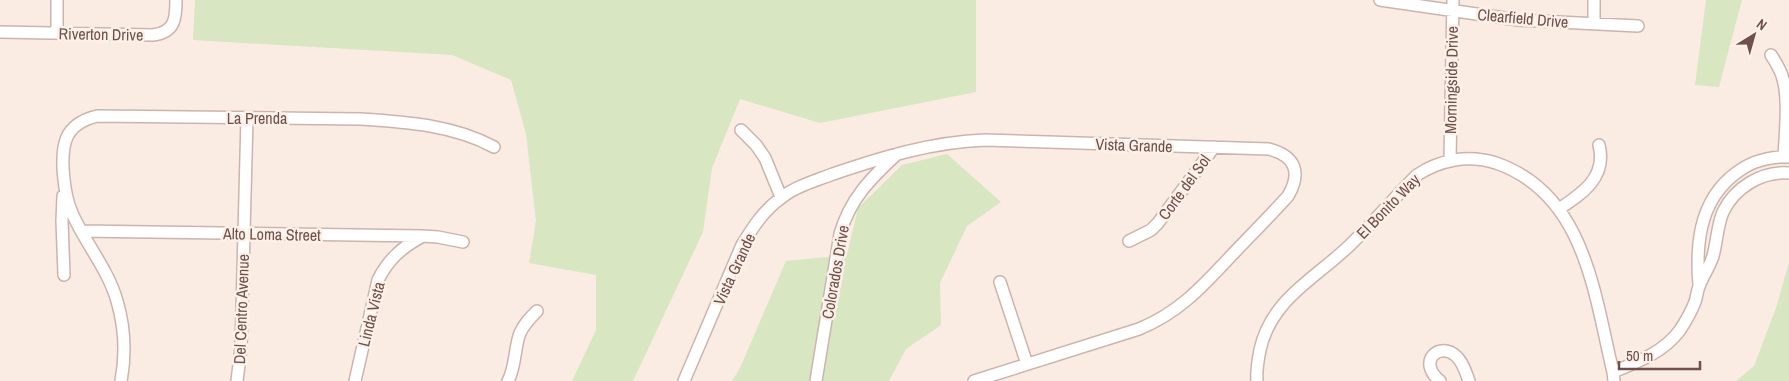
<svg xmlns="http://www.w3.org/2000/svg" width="1789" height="381" font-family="'Archivo Narrow',sans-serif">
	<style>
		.green { fill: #d8e6c2 }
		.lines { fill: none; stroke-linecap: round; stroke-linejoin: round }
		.street-casing { stroke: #ccb4ad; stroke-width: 14 }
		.street { stroke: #fff; stroke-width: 11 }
		.labels { text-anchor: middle; stroke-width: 5; stroke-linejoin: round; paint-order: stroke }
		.street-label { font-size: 16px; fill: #6f504b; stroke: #fdf0e8 }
	</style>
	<rect width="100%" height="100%" fill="#faece2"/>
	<!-- green -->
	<path class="green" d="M195 0H976V92L820 123 740 99 712 168 703 232 633 381H572L596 330V275L529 263 536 221 526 134 511 80 452 55 193 40Z
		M1706 0H1742L1719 87 1695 85Z
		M947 154 1001 202 967 226 940 283 941 325 906 349 889 381H732L740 368 786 261 847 255 858 208 902 165Z
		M1789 262V381H1736L1754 366 1776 308Z"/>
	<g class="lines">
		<!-- street casing -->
		<g class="street-casing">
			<path id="street" d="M1380 0 1518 20 1638 26
				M1594 0V23
				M0 32 153 35C175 32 176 19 176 0
				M57 33V0
				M1771 55C1776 63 1781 70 1783 79 1789 100 1785 135 1784 157
				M741 130 756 145 765 158 781 197
				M1450 159 1453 0
				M63 196 62 221 64 275
				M1559 209C1583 193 1607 177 1599 145
				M81 231 422 236 438 237 463 242
				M1129 241 1151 230 1158 223 1214 147
				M1000 282 1027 364
				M1699 285C1695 239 1701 193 1745 167 1757 160 1774 156 1789 157
				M1613 372C1638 362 1664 352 1680 330 1686 321 1691 312 1695 302 1697 296 1697 290 1700 284 1704 274 1710 266 1713 256 1717 242 1717 226 1723 212 1735 187 1762 171 1789 173
				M121 381C126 354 125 328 117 301 108 269 85 243 72 213 64 195 59 155 67 137 73 124 85 119 97 116L361 119C407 122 453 125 494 147
				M237 381 241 348 247 118
				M355 381 378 280C388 260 401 248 421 237
				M508 381C516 366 514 349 520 333 524 324 530 318 537 311
				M684 381 742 245C753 227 764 210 781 198 796 186 815 181 833 174 883 157 932 142 985 140L1269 149C1295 156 1302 172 1288 196 1269 217 1249 237 1229 258 1201 288 1178 313 1139 329L974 381
				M816 381 840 234C850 199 870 179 897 154
				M1257 381C1256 371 1258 360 1260 350 1271 299 1315 279 1350 245 1373 223 1394 198 1417 175 1440 160 1468 154 1496 163 1585 194 1594 293 1613 372L1614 381
				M1440 381C1416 361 1440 341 1456 356 1463 362 1466 373 1469 381"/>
		</g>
		<!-- street -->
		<use href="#street" class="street"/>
	</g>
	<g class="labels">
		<!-- street labels -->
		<g class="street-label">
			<text transform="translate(1523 18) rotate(5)" y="6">Clearfield Drive</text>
			<text transform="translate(101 34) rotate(1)" y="6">Riverton Drive</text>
			<text transform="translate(1451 80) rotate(-89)" y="6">Morningside Drive</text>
			<text x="257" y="124">La Prenda</text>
			<text transform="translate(1134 145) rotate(2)" y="6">Vista Grande</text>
			<text transform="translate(1184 187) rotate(-54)" y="6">Corte del Sol</text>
			<text transform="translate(1388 206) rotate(-46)" y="6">El Bonito Way</text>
			<text transform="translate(272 234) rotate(1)" y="6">Alto Loma Street</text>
			<text transform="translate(734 269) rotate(-65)" y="6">Vista Grande</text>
			<text transform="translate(835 272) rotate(-80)" y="6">Colorados Drive</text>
			<text transform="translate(241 309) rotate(-88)" y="6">Del Centro Avenue</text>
			<text transform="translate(371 314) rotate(-76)" y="6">Linda Vista</text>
		</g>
	</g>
	<!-- north arrow -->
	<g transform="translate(1754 35) rotate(37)" stroke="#fdf0e8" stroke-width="4" paint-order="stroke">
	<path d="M0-4L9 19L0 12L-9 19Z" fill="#6f504b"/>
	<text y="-8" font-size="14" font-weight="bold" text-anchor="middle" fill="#6f504b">N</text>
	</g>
	<!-- scale -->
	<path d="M1619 361v8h81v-8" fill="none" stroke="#6f504b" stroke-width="2.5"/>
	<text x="1626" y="361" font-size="15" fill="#6f504b" stroke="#fdf0e8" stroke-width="4" paint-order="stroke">50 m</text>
</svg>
